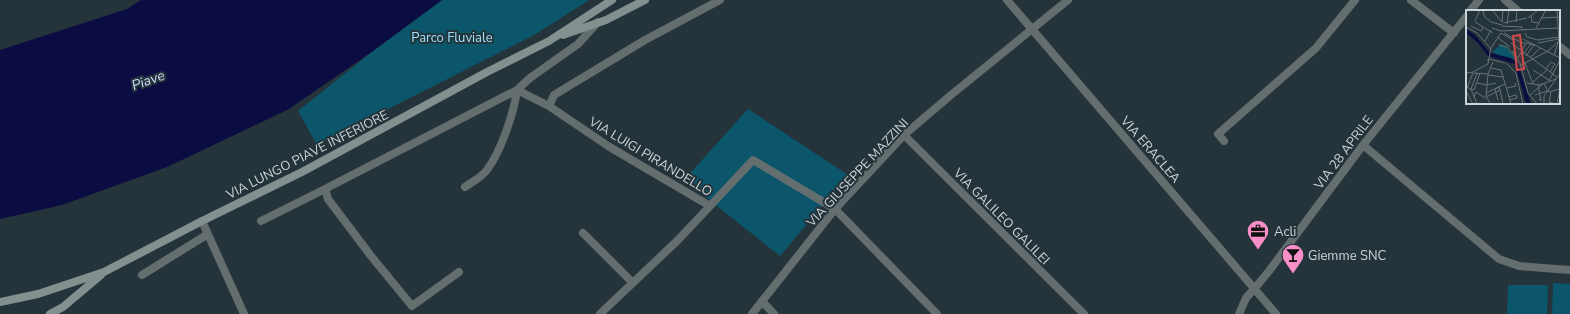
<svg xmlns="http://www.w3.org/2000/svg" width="1570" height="314" font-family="'Nunito Sans',sans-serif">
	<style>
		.green { fill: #0b566b }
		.water { fill: #0b0c42 }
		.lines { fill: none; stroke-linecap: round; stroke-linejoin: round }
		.minor { stroke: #656e6e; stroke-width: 8 }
		.tertiary { stroke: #656e6e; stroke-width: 8 }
		.secondary { stroke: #829090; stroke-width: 8 }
		.labels { text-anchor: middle; stroke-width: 4; stroke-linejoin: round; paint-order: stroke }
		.park-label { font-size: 13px; fill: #9ce1fa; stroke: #24343a }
		.street-label { font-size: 13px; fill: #cbd5d9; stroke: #24343a }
		.poi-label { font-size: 13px; fill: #cbd5d9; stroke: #24343a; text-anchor: start }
		.water-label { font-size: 14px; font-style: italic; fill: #cfd9fd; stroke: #24343a }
		.inset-road { fill: none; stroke: #67747a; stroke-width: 1 }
		.view { fill: #d44b4b; fill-opacity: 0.15; stroke: #d44b4b; stroke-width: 2 }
		.inset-edge { fill: none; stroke: #cbd5d9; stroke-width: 2 }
	</style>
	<rect width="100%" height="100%" fill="#24343a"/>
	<!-- green -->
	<path class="green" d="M442 0H589L536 34 317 145 298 111 373 51Z
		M748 109 848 175 780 256 684 180Z
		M1553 283 1570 284V314H1552Z
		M1508 285H1548L1547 314H1507Z"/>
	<!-- water -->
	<path class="water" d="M141 0H442L373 51 289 109 167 167 62 205 0 219V50L127 9Z"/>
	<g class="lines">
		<!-- minor -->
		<path class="minor" d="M720 0 645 40 554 95 549 106 608 146 710 206 753 160 835 209 937 314
			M1411 0 1454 33
			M1505 0 1518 11
			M1470 11 1479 0
			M1559 46 1570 55
			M904 135 1084 314
			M1224 141 1218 134 1316 48 1355 0
			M1363 145 1499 259 1519 266 1570 270
			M465 187C472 182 482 177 487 170 501 151 514 113 517 90L530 78 578 44 598 22
			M202 221 244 314
			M261 221 325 189
			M583 233 633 283
			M459 272 412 306 371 256 328 199 325 189 517 90 549 106
			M142 275 208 234
			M1255 288 1269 271 1363 145 1467 16
			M762 301 774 314
			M600 314 678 240 710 206
			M752 314 835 209 904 135 951 95 1068 0"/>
		<!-- tertiary -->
		<path class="tertiary" d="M1007 0 1276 314
			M1239 314 1246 298 1255 288"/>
		<!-- secondary -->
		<path class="secondary" d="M563 35 606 20 645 0
			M0 302 38 294 104 272 202 221 302 172 487 72 549 41 612 0
			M50 314 63 307 101 275"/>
	</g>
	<!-- icons -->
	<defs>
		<g id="office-pin" transform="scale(1.15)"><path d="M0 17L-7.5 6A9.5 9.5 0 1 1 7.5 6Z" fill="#f98fc9" stroke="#24343a"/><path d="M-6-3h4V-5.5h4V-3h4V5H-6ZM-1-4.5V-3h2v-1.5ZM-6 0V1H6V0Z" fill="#111"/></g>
		<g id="bar-pin" transform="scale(1.15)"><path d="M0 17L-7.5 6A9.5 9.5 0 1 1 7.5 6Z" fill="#f98fc9" stroke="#24343a"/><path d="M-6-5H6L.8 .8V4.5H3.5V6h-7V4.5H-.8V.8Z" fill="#111"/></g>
	</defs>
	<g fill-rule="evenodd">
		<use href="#office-pin" x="1258" y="231"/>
		<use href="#bar-pin" x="1293" y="255"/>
	</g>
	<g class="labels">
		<!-- park labels -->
		<g class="park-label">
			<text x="452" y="42">Parco Fluviale</text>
		</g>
		<!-- street labels -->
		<g class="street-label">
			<text transform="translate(1151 149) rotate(49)" y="5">VIA ERACLEA</text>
			<text transform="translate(1343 152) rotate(-53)" y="5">VIA 28 APRILE</text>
			<text transform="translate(307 154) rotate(-27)" y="5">VIA LUNGO PIAVE INFERIORE</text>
			<text transform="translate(651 156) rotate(31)" y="5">VIA LUIGI PIRANDELLO</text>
			<text transform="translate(857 172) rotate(-47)" y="5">VIA GIUSEPPE MAZZINI</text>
			<text transform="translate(1002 216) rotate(45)" y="5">VIA GALILEO GALILEI</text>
		</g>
		<!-- poi labels -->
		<g class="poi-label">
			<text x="1274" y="236">Acli</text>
			<text x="1308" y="260">Giemme SNC</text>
		</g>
		<!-- water labels -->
		<g class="water-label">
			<text transform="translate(148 80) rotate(-20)" y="5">Piave</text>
		</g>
	</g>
	<!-- overview -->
	<g transform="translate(1466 10)">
		<rect width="94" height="94" fill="#24343a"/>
		<path d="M34 35 39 36 53 53 26 42Z" fill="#0b566b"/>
		<path d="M0 19 9 25 24 43 45 48 51 52 65 94H61L59 90 49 54 22 46 11 32 0 23Z" fill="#0b0c42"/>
		<path class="inset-road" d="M17 0 18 6 25 12 36 15M26 0 36 12M65 5 66 12 73 13M62 8 72 0M75 8 94 7M9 11 14 0M9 12 27 23M36 12 37 0M50 12 51 0M37 13 61 8M41 14 43 0M5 16 15 21 17 17M36 16 56 17V19M0 17 11 23 25 39M26 18 35 21 72 19M70 18 80 0M71 19 94 18M35 23 47 30M38 23 54 32 69 35M59 23 61 27 72 30 93 27M31 27 44 37M57 29 94 48M19 31 25 20M45 33 91 67M72 33 93 29M33 35 41 37 54 53 62 83 71 94M25 38 35 23M46 41 52 48 60 33M57 44 65 34M88 45 93 30M60 46 68 35M64 48 74 38M21 51 23 49 39 53M40 53 50 63 57 94M59 53 67 74M55 55 82 41 93 31 91 0M25 58 35 60 45 94M80 59 85 52 89 54 84 62M67 60 83 70M0 62 5 63 22 54 25 38M7 63 22 64M22 65 37 67M83 71 94 50M67 72 81 60M11 73 21 75 30 73M61 73 73 75 90 69 94 64M78 73 82 82 94 79M72 75 75 91 73 89M33 76 37 93M0 77 8 80 14 63M1 78 7 63M41 78 50 76 49 73M5 79 11 94M5 79 11 63M0 81 7 94M85 82 83 92 91 94M20 83 39 74M64 85 77 74M69 85 81 81M8 87 10 82 19 88M20 87 34 80M43 87 50 85 51 88 44 90M32 90 29 79 33 77M25 94 20 87 22 64 27 52M78 94V86L90 69M91 94 94 79"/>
		<path class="view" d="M54 25 58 59 51 60 47 26Z"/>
		<rect width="94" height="94" class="inset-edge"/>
	</g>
</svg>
